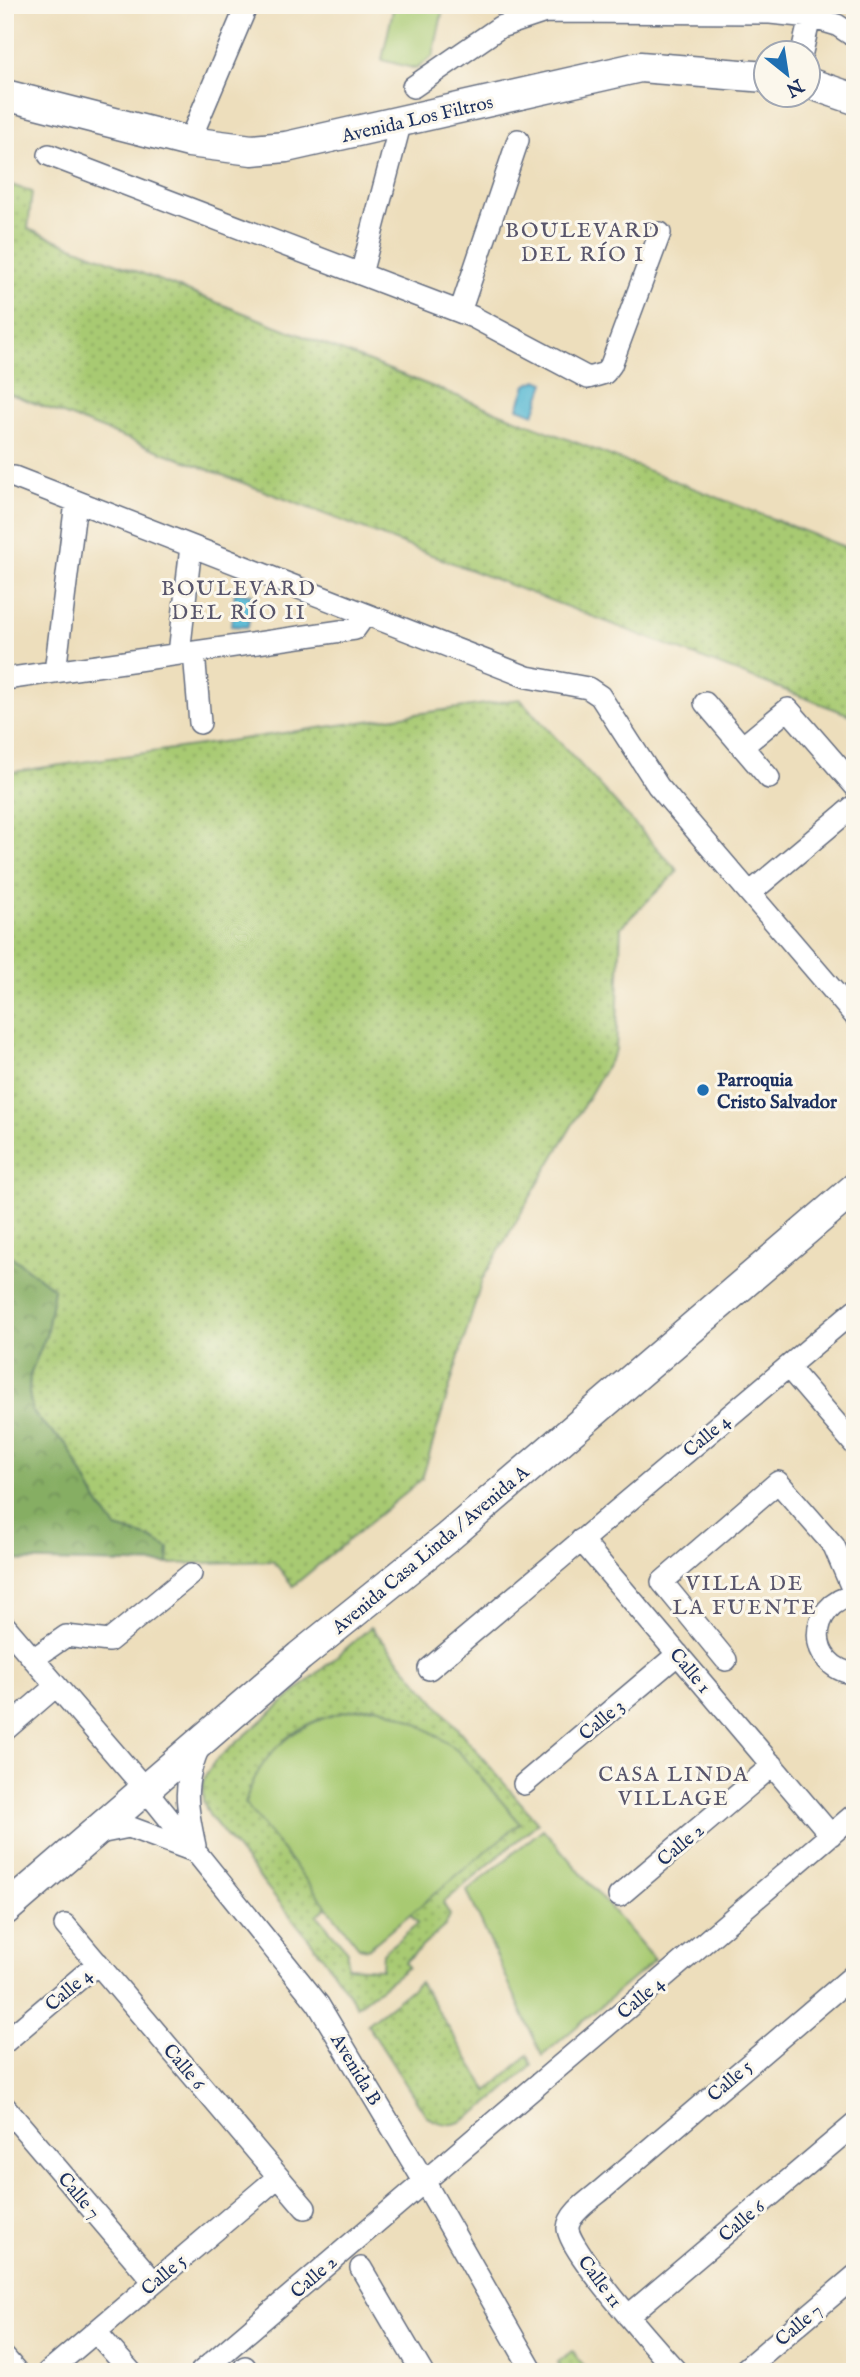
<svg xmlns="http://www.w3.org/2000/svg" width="860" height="2377" font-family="'IM FELL English',serif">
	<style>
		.grass { fill: url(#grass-dots); stroke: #627c68; stroke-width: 2; fill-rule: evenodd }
		.forest { fill: url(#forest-crowns); stroke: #506e61; stroke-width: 2 }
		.park { fill: #a8ca72; stroke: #627c68; stroke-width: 2 }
		.water { fill: #54b8d3; stroke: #387498; stroke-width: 2 }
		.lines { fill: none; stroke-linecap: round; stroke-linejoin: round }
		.street-casing { stroke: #646c7f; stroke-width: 24 }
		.secondary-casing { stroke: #646c7f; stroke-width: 33 }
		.street { stroke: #fff; stroke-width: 21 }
		.secondary { stroke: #fff; stroke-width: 30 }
		.poi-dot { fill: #1f6fb2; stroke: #fbf7ec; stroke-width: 2.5 }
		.labels { text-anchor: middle; stroke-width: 6; stroke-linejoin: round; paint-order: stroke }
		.street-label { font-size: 19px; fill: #1b2f5e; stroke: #fbf7ec }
		.poi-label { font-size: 19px; font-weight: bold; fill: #1b2f5e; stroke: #fbf7ec; text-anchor: start }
		.neighbourhood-label { font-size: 21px; letter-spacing: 2px; fill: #58556b; stroke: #fbf7ec }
	</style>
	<defs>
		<pattern id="grass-dots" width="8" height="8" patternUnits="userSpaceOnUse" patternTransform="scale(1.75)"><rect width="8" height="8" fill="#a8ca72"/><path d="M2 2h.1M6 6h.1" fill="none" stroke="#88a461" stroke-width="1.8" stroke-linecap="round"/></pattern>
		<pattern id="forest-crowns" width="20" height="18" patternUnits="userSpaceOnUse" patternTransform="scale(1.75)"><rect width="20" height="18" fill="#86ae64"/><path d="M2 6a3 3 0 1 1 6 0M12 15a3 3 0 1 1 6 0" fill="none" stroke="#6d8e56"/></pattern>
	</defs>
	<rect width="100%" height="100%" fill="#fbf7ec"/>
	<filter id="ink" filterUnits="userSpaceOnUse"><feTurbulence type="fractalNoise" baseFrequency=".0143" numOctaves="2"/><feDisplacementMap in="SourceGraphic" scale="14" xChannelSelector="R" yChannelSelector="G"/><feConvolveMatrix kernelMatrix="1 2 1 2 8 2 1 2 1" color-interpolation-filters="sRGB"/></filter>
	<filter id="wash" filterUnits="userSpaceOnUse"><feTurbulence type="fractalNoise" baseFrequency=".00686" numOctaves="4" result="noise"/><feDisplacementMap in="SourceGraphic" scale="28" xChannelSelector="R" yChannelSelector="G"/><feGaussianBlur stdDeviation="1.57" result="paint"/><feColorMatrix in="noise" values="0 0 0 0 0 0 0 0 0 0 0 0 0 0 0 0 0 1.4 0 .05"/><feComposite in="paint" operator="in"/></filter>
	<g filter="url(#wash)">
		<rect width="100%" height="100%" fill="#eddebc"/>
		<!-- grass -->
		<path class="grass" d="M5 183 32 192 28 229 855 551V717L8 393 5 412Z
			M520 699 678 871 621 927 616 1050 482 1280 422 1479 293 1586 273 1561 168 1564V1548L150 1538 116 1528 98 1503 67 1445 46 1427 32 1411 29 1392 30 1374 46 1336 54 1289 11 1256 5 1247V773Z
			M371 1627 538 1823 443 1903 450 1915 445 1926 405 1962 408 1967 357 2006 321 1954 209 1815 203 1801V1783L206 1774 215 1761ZM376 1707C440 1722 478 1777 519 1823L410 1914 418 1923 383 1953 382 1969 347 1967 348 1951 317 1915 328 1907 245 1803C254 1786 262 1766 274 1751 299 1720 339 1711 376 1707Z
			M420 1982 488 2091 528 2055 532 2066C516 2079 472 2122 453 2124 443 2125 435 2121 427 2117L367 2024Z
			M572 2351 589 2372H563L557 2362Z"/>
		<!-- forest -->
		<path class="forest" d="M5 1247 11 1256 54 1289 46 1336 30 1374 29 1392 32 1411 46 1427 67 1445 98 1503 116 1528 150 1538 169 1548 168 1564 5 1560Z"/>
		<!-- park -->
		<path class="park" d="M394 5H444L433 56 416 69 382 60Z
			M376 1707C407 1714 435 1733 459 1752L520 1823 368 1949 359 1947 245 1803C264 1739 313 1713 376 1707Z
			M543 1829 655 1960 542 2056 467 1891Z"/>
		<!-- water -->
		<path class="water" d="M537 380 545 383 534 414 518 408 526 385Z
			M235 592 252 594 248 627 231 626Z"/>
	</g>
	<g filter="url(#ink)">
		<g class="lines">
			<!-- street casing -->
			<g class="street-casing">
				<path id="street" d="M802 52 810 17
					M413 87 500 27 545 12 770 13 810 17 837 25 855 37
					M189 142 247 5
					M49 155 473 317 588 378 605 373 611 365 660 233
					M361 274 401 121
					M460 312 518 140
					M14 477 527 677 588 688 600 696 658 786 855 1016
					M194 652 200 723
					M179 654 191 546
					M55 672 76 502
					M5 679 355 629 365 615
					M705 703 769 778
					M742 747 788 709 855 786
					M750 893 855 805
					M788 1367 855 1445
					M581 1540 831 1835
					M5 1626 146 1790 318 2004 424 2181 533 2372
					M33 1659 66 1636 109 1641 191 1574
					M726 1660 662 1582 778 1482 834 1546 855 1595C806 1604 806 1667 855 1674
					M429 1669 855 1310
					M5 1730 56 1686
					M524 1784 678 1654
					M99 1833 129 1827 191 1850
					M195 1846C186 1805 182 1784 200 1745
					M619 1896 773 1765
					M65 1925 305 2208
					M5 2042 98 1963
					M5 2107 154 2282
					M361 2268 422 2372
					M628 2316 855 2124
					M96 2332 131 2372
					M5 2358 17 2372
					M245 2367 248 2372
					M48 2372 278 2177
					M201 2372 855 1814
					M677 2372C658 2351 567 2249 568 2228 569 2212 593 2198 604 2188L855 1974
					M742 2372 855 2276"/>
			</g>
			<!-- secondary casing -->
			<g class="secondary-casing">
				<path id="secondary" d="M808 83 855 99
					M5 95 189 142 252 150 286 147 640 67 766 77
					M5 1910 300 1656 448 1537 855 1188"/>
			</g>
			<!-- street -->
			<use href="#street" class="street"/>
			<!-- secondary -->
			<use href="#secondary" class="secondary"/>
		</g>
	</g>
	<!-- markers -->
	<circle class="poi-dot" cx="703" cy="1090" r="7"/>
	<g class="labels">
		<!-- street labels -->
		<g class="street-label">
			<text transform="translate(417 118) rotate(-13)" y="7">Avenida Los Filtros</text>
			<text transform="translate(706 1435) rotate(-40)" y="7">Calle 4</text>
			<text transform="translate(430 1549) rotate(-40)" y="7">Avenida Casa Linda / Avenida A</text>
			<text transform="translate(691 1670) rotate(50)" y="7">Calle 1</text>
			<text transform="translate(601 1719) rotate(-40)" y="7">Calle 3</text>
			<text transform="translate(680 1844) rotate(-40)" y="7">Calle 2</text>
			<text transform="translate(68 1989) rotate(-40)" y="7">Calle 4</text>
			<text transform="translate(640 1997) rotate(-40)" y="7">Calle 4</text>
			<text transform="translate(185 2066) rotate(50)" y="7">Calle 6</text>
			<text transform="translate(357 2069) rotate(59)" y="7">Avenida B</text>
			<text transform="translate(729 2080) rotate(-41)" y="7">Calle 5</text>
			<text transform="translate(80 2195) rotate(50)" y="7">Calle 7</text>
			<text transform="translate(741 2220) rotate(-40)" y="7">Calle 6</text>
			<text transform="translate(163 2274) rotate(-40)" y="7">Calle 5</text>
			<text transform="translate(313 2276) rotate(-41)" y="7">Calle 2</text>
			<text transform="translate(601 2281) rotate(53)" y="7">Calle 11</text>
			<text transform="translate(798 2324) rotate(-40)" y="7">Calle 7</text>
		</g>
		<!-- poi labels -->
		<g class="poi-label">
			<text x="717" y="1086">Parroquia<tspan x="717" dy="22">Cristo Salvador</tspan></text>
		</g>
		<!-- neighbourhood labels -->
		<g class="neighbourhood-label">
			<text x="583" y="237">BOULEVARD<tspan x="583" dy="24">DEL RÍO I</tspan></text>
			<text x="239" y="595">BOULEVARD<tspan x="239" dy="24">DEL RÍO II</tspan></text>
			<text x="745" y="1590">VILLA DE<tspan x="745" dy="24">LA FUENTE</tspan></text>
			<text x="674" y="1781">CASA LINDA<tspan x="674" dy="24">VILLAGE</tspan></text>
		</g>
	</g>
	<!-- margin -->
	<rect width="860" height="2377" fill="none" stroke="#fbf7ec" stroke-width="28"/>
	<!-- north arrow -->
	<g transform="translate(787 74) rotate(150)"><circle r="33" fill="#fbf7ec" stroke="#a1a7b3" stroke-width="2"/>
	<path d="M0-5L12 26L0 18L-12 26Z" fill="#1f6fb2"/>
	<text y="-10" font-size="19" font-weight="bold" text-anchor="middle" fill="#1b2f5e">N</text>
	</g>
</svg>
